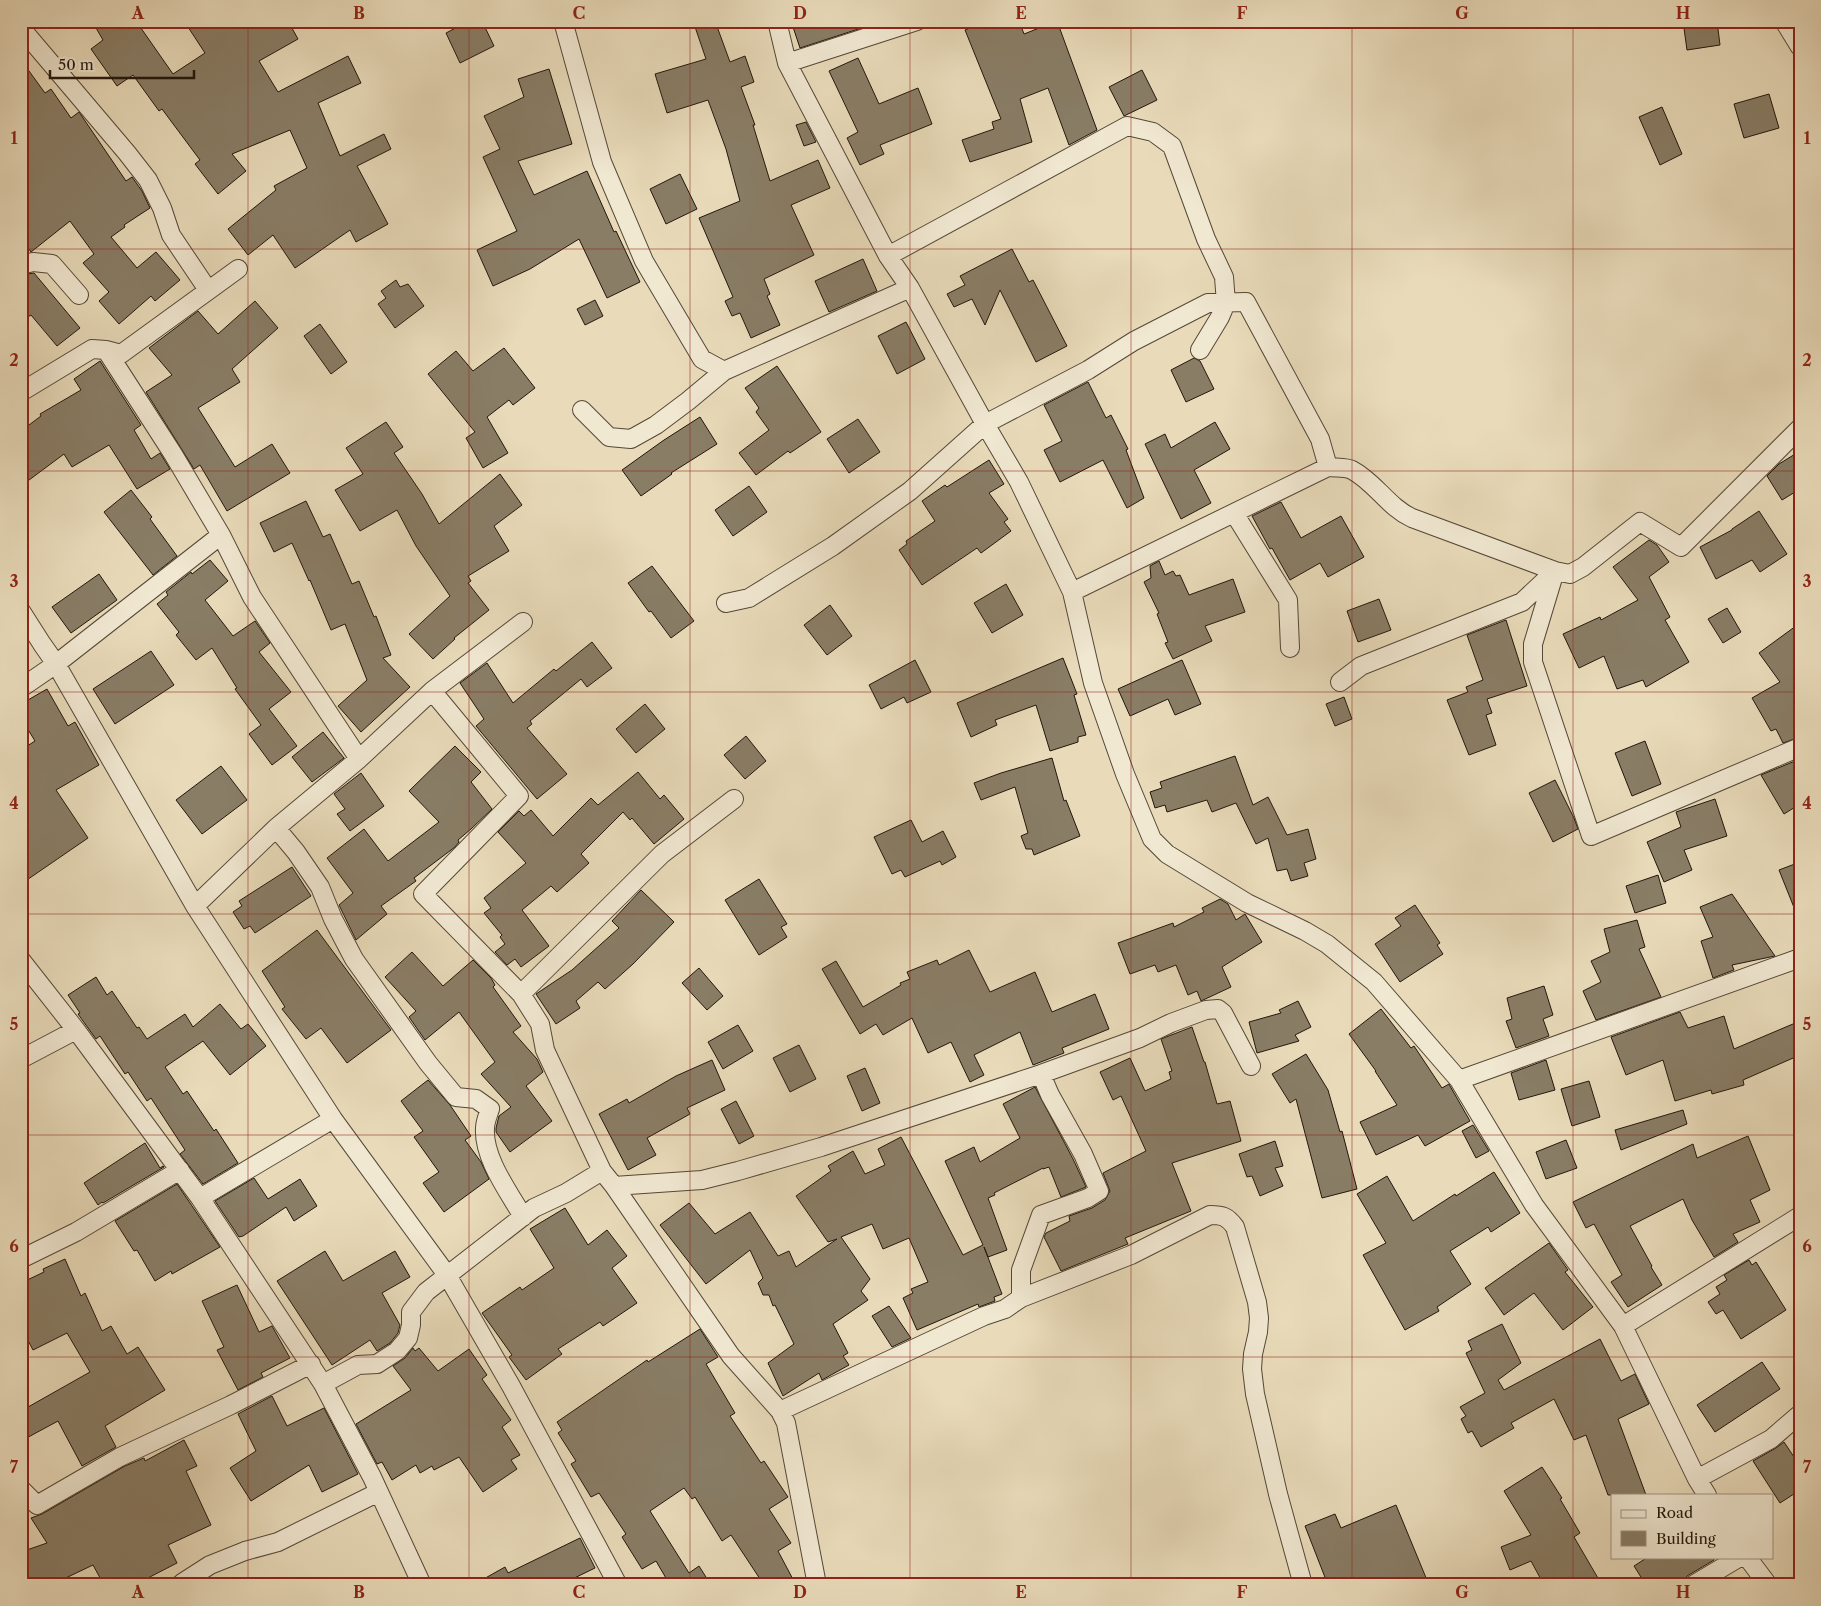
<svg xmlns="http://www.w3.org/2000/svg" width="1821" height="1606" font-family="'Libre Caslon Text',serif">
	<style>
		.building { fill: #897d66; stroke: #22170c }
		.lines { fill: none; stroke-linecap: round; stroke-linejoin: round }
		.minor-casing { stroke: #544838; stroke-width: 20 }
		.minor { stroke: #f1e8d2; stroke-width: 18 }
		.grid { fill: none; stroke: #8f2418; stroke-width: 1; stroke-opacity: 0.55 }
		.neatline { fill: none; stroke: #8f2418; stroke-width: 2 }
		.grid-label { font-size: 16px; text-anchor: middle; font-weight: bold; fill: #8f2418 }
	</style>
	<rect width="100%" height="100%" fill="#e9dbba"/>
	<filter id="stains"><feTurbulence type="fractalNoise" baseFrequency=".004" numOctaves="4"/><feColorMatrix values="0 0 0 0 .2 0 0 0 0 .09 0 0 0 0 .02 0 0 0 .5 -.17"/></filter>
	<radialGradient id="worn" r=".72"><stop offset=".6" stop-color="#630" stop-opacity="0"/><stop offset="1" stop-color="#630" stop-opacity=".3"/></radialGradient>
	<!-- building -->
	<path class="building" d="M92 21H136L173 74 205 53 188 27 197 21H288L298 39 259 61 278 92 348 56 361 83 318 103 340 156 384 134 391 149 357 166 388 224 356 242 350 230 295 268 273 235 248 255 228 229 276 190 274 186 307 168 290 130 232 154 246 171 218 194 195 164 200 160 162 109 159 111 133 75 117 86 91 49 103 40Z
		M469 21H482L494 46 460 63 446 33Z
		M693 21H715L730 62 745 56 754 82 741 87 755 125H753L770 181 818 160 830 188 791 205 814 255 764 279 770 294 767 296 780 325 751 338 740 313 732 316 725 301 733 297 699 218 740 201 726 149 708 100 667 113 655 74 706 59Z
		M791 21H880V22L800 48Z
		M1000 21H1019L1024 34 1057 21 1097 130 1069 145 1048 88 1020 99 1032 142 970 162 962 140 994 129 992 122 1001 119 965 30 983 23 985 28Z
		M1683 21H1717L1720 45 1687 50Z
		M858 58 879 104 918 88 932 124 880 145 884 154 860 165 847 138 858 132 829 71Z
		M21 60 45 93 51 89 71 118 79 112 126 181 132 177 142 191 150 208 124 225 125 227 111 237 137 268 156 252 180 280 155 301 151 296 119 324 99 301 109 292 83 263 94 254 70 221 31 252 21 239Z
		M549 69 572 144 518 161 534 195 587 171 614 232 616 231 640 282 607 298 579 239 530 269 493 286 477 250 517 231 483 157 500 149 484 116 524 97 518 79Z
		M1142 70 1157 100 1124 116 1109 87Z
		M1769 94 1779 128 1744 138 1734 104Z
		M1662 107 1682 154 1660 165 1639 117Z
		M806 122 816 142 804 146 796 125Z
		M680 174 697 209 666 224 650 189Z
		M1012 249 1029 282 1033 280 1067 346 1036 362 1000 290 985 325 972 299 954 307 947 294 965 285 960 276Z
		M863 259 877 291 829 312 815 281Z
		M34 273 80 328 57 346 31 315 21 322V275Z
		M396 280 400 287 408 284 424 306 395 328 378 304 386 298 381 291Z
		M595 300 603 316 585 325 577 309Z
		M255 301 278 328 232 369 240 382 198 408 235 467 272 444 290 473 227 511 200 465 194 469 146 392 172 375 149 348 198 311 218 334Z
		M906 322 925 359 897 374 878 336Z
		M320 324 347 362 331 374 304 336Z
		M504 348 535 388 513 405 509 400 487 417 508 453 483 468 466 438 475 432 428 374 456 351 473 371Z
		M1194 358 1200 361 1214 389 1186 402 1171 370Z
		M100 361 141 425 134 430 151 459 160 453 170 469 137 489 109 445 72 467 64 454 21 486V431L41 416 40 414 81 390 74 379Z
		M777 366 821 432 790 453 788 451 756 475 739 453 769 430 756 412 759 408 745 388Z
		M1088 382 1106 418 1111 415 1128 449 1126 450 1144 498 1127 508 1103 460 1060 482 1044 450 1062 441 1044 405Z
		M700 417 717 444 671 473 672 474 641 496 622 470 664 440Z
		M858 419 880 452 849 473 827 439Z
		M386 422 403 447 394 453 422 494 439 524 500 474 522 505 494 526 509 551 468 576 471 581 468 583 489 610 454 638 455 639 433 659 409 634 450 596 416 546 397 510 360 531 335 490 363 474 346 448Z
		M1215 422 1230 449 1194 470 1211 503 1181 519 1145 444 1165 434 1171 448Z
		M1800 451V489L1782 500 1767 476 1779 464Z
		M989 460 1004 484 989 493 1008 519 1004 522 1011 531 981 553 977 548 922 585 899 550 907 544 906 541 935 521 922 501 945 485 947 487Z
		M749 486 767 512 733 536 715 510Z
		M131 490 152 517 150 519 177 556 153 575 104 512Z
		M306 501 323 537 330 534 352 584 359 581 374 617 376 616 391 655 383 658 410 687 361 732 338 706 367 680 345 624 331 630 310 580 309 581 292 543 274 552 260 523Z
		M1281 502 1301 538 1341 516 1364 557 1328 577 1320 563 1290 580 1272 548 1270 549 1252 516Z
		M1759 511 1787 554 1760 572 1752 560 1716 579 1700 547 1732 530V529Z
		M1649 540 1657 545 1669 562 1649 577 1670 617 1665 620 1689 662 1646 687 1643 680 1617 689 1604 656 1579 668 1563 634 1600 617 1601 620 1638 600 1613 567Z
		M210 560 228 581 205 600 233 636 255 621 270 643 259 652 291 692 269 709 297 746 272 765 249 734 261 725 235 689 237 688 212 648 196 660 176 635 179 632 157 604 168 595 166 592 191 572 192 574Z
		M1159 561 1165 575 1173 571 1176 576 1180 575 1189 595 1233 579 1245 612 1205 626 1212 641 1173 659 1165 643 1168 642 1157 614 1159 613 1144 582 1151 578 1150 566Z
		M652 566 694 621 671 638 651 611 649 612 628 583Z
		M99 574 117 600 71 633 52 607Z
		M1006 584 1023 615 992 633 974 603Z
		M1379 599 1391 630 1358 642 1347 611Z
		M830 605 852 636 827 655 804 625Z
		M1727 608 1741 632 1723 643 1708 619Z
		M1506 620 1527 686 1487 699 1492 713 1486 715 1496 745 1469 755 1447 700 1468 692 1466 687 1483 680 1467 635Z
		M1800 623V737L1783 743 1776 729 1771 731 1752 698 1780 682 1759 653Z
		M592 642 612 668 587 687 581 679 530 721 532 724 527 728 567 774 537 799 476 726 484 719 460 683 487 663 513 703 554 669 556 671Z
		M151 651 174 685 115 724 93 689Z
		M1063 658 1077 694 1074 695 1086 735 1078 737V742L1050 751 1036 705 995 720 997 725 971 737 957 703Z
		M915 660 931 692 907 703 904 697 881 709 869 685Z
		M1182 660 1201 704 1175 715 1168 699 1130 716 1118 689Z
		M47 689 68 726 75 722 99 765 56 790 88 838 21 884V750L35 741 21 718V704Z
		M1344 697 1352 719 1335 726 1326 704Z
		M645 704 665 729 636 753 616 729Z
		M323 732 344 758 312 782 292 757Z
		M746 736 766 761 745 779 724 755Z
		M1645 741 1661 784 1632 796 1615 753Z
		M455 746 481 772 471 782 492 809 471 829 458 840 459 842 455 847 414 878 416 881 381 906 387 914 356 940 339 905 353 893 327 858 364 829 388 861 439 822 409 791Z
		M1235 756 1253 805 1268 797 1287 835 1308 829 1316 859 1304 863 1308 876 1291 881 1287 869 1277 871 1268 838 1256 844 1236 803 1212 812 1207 800 1167 812 1165 805 1155 808 1150 792 1162 788 1160 782Z
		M1052 758 1064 801 1066 800 1080 836 1034 855 1032 849H1026L1021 836 1028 833 1015 787 981 800 974 783 1001 773Z
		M1800 759V804L1784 814 1761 775Z
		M221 766 247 800 202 834 176 800Z
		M638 772 660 799 664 795 684 819 654 844 632 818 630 820 623 812 581 854 589 863 557 892 551 886 522 910 549 946 521 967 515 959 507 965 495 952 505 944 500 937 502 935 484 913 491 908 484 898 526 863 498 832 519 811 524 816 531 810 553 836 591 798 598 805Z
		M361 773 384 806 350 831 337 814 345 809 334 794Z
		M1555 780 1574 818 1578 829 1553 842 1529 793Z
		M1715 799 1727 836 1684 850 1692 870 1664 882 1647 842 1681 827 1676 812Z
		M911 820 922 842 943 831 956 857 942 865 940 861 905 877 901 870 892 874 874 837Z
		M1800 862V920H1799L1779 870Z
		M292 867 311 896 255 933 250 926 244 929 233 912 242 906 239 901Z
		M1658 875 1666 903 1635 913 1626 886Z
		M759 879 787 924 781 927 787 937 759 955 725 900Z
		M641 890 674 922 633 964 605 989 598 982 576 1001 580 1008 556 1024 536 994 572 970 619 928 612 921Z
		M1732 894 1775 956 1732 965 1734 970 1713 978 1701 941 1713 937 1700 907Z
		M1220 899 1228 904 1236 920 1245 914 1262 942 1222 967 1231 987 1201 1001 1197 991 1188 995 1176 965 1158 972 1155 965 1130 974 1118 943 1173 923 1174 927 1204 912 1202 908Z
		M1415 905 1440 943 1437 945 1443 954 1400 982 1375 944 1401 926 1395 918Z
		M1637 920 1645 947 1639 949 1661 997 1596 1020 1583 991 1601 982 1591 961 1610 952 1604 929Z
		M317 930 391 1030 347 1063 321 1028 306 1039 282 1009 285 1007 262 971Z
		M969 950 990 992 1035 972 1052 1012 1095 994 1109 1029 1062 1048 1064 1053 1033 1065 1020 1032 974 1055 984 1075 970 1082 951 1042 928 1053 912 1018 883 1035 876 1024 860 1034 822 969 836 961 863 1007 901 985 900 983 910 979 907 972 937 960 939 965Z
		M412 952 443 986 473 960 491 978 495 985 493 987 521 1026 513 1032 537 1059 543 1072 526 1086 552 1121 510 1152 496 1132V1128L499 1116 511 1107 481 1074 495 1062 459 1012 425 1040 409 1017 416 1011 385 977Z
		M699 968 723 996 707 1010 682 983Z
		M96 977 107 995 112 991 137 1028 139 1027 147 1039 185 1014 193 1027 220 1004 241 1029 248 1024 266 1046 230 1075 203 1041 165 1067 183 1094 187 1091 214 1131 216 1129 238 1163 203 1184 180 1154 185 1150 151 1098 147 1101 128 1072 125 1074 100 1036 96 1039 78 1014 80 1013 68 995Z
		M1544 986 1553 1015 1543 1019 1549 1036 1516 1048 1506 1021 1512 1019 1507 998Z
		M1298 1001 1311 1027 1295 1035 1299 1041 1257 1053 1249 1022 1281 1013 1279 1010Z
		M1381 1009 1411 1048 1414 1046 1442 1088 1449 1084 1450 1086 1470 1121 1425 1146 1418 1135 1376 1155 1360 1122 1397 1105 1375 1071H1376L1349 1034Z
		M1680 1012 1688 1028 1724 1016 1734 1049 1800 1021V1055L1743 1080 1744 1085 1712 1094 1711 1090 1675 1101 1663 1060 1626 1075 1611 1037Z
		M738 1025 753 1051 723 1069 708 1042Z
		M1192 1027 1204 1062H1205L1217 1104 1230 1101 1241 1141 1172 1163 1191 1211 1125 1238 1128 1244 1061 1271 1044 1237 1046 1233 1070 1221 1069 1216 1092 1208 1105 1200 1110 1191 1103 1173 1146 1151 1121 1096 1113 1100 1100 1072 1130 1058 1145 1091 1171 1079 1169 1072 1172 1071 1161 1039Z
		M799 1045 816 1079 790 1092 773 1058Z
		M1306 1054 1328 1090 1340 1132 1342 1131 1357 1189 1322 1198 1296 1099 1290 1103 1272 1074Z
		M712 1060 725 1090 687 1108 690 1114 647 1138 656 1155 628 1170 599 1114 627 1099 629 1103 676 1076Z
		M1546 1060 1555 1090 1519 1100 1511 1073Z
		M865 1068 880 1103 862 1111 847 1076Z
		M428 1080 450 1105 471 1136 465 1140 481 1162 489 1179 444 1212 423 1183 439 1172 414 1137 423 1131 401 1101Z
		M1589 1081 1600 1117 1572 1126 1561 1089Z
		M1035 1087 1073 1159 1086 1187 1061 1197 1049 1167 1043 1169V1168L994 1193 995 1195 988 1198 1007 1250 988 1257 984 1247 1002 1294 994 1297 995 1301 979 1307 978 1304 917 1330 903 1298 913 1293 911 1289 928 1282 909 1238 883 1249 872 1224 841 1237 870 1279 861 1291 868 1300 833 1324 848 1353 843 1356 849 1365 822 1380 819 1373 783 1396 768 1363 794 1344 775 1305 773 1306 769 1295H763L758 1283 763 1278 750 1250 706 1284 660 1225 689 1203 715 1234 750 1212 778 1256 789 1251 796 1267 837 1239 828 1242 796 1196 831 1171 828 1166 853 1151 865 1174 885 1165 878 1149 901 1137 963 1255 983 1245 945 1161 974 1147 980 1162 1020 1138 1003 1104Z
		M736 1101 754 1136 739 1144 721 1109Z
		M1683 1110 1687 1124 1621 1150 1615 1130Z
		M1473 1125 1489 1151 1476 1158 1462 1131Z
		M1748 1136 1770 1190 1750 1200 1760 1222 1733 1234 1738 1242 1714 1257 1692 1220 1683 1199 1630 1226 1652 1266 1651 1267 1662 1285 1628 1307 1611 1282 1622 1275 1594 1224 1586 1228 1573 1202 1693 1144 1697 1158Z
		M1566 1140 1577 1168 1546 1179 1536 1152Z
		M1275 1141 1283 1166 1275 1168 1283 1186 1260 1196 1252 1176 1247 1177 1239 1154Z
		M145 1143 160 1168 163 1166 164 1167 103 1203 102 1202 98 1205 84 1183Z
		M1494 1172 1520 1213 1491 1232 1488 1227 1450 1251 1471 1284 1437 1307 1439 1311 1405 1330 1363 1255 1386 1243 1357 1194 1387 1176 1413 1221 1455 1194 1456 1196Z
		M254 1178 268 1199 300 1179 317 1206 294 1221 286 1207 243 1236 239 1237 215 1201Z
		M177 1184 220 1247 172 1274 171 1271 155 1281 137 1250 134 1251 115 1221Z
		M565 1208 588 1245 607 1230 627 1256 612 1268 637 1303 603 1326 600 1322 558 1349 562 1354 526 1380 509 1357 512 1355 482 1313 520 1287 522 1290 554 1268 530 1229Z
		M1549 1243 1568 1270 1565 1272 1593 1307 1563 1330 1534 1293 1504 1315 1485 1288Z
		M325 1251 343 1281 395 1251 410 1277 382 1293 400 1325 398 1333 390 1343 377 1351 370 1340 332 1365 277 1281Z
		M65 1259 81 1296 85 1293 102 1331 111 1326 127 1354 138 1347 165 1390 105 1426 116 1447 82 1466 58 1421 21 1441V1411L90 1372 67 1333 33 1350 21 1327V1283L44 1272 43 1269Z
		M1749 1260 1752 1265 1756 1262 1786 1310 1741 1339 1723 1310 1716 1314 1708 1302 1720 1294 1716 1287 1727 1280 1724 1275Z
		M237 1285 259 1332 272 1326 290 1358 261 1373 263 1377 238 1390 217 1350 224 1347 202 1301Z
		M889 1306 911 1338 892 1347 872 1316Z
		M1502 1324 1521 1363 1498 1380 1504 1390 1600 1339 1621 1381 1635 1374 1649 1404 1618 1419 1646 1495H1608L1586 1435 1574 1440 1554 1399 1511 1423 1514 1428 1481 1447 1472 1431 1468 1433 1461 1419 1466 1416 1460 1407 1485 1393 1466 1353 1472 1350 1468 1341Z
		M700 1329 718 1357 706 1364 735 1413 730 1416 761 1463 764 1461 788 1497 769 1509 791 1543 778 1551 796 1585H764L731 1535 722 1541 695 1497 692 1499 684 1488 650 1511 689 1573 699 1566 711 1585H670L656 1561 642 1569 622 1537 626 1534 599 1493 591 1497 571 1464 576 1461 558 1433 562 1430 557 1422 647 1360 648 1362Z
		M413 1348 415 1351 419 1348 438 1371 469 1349 487 1375 482 1379 511 1420 502 1427 520 1455 511 1460 517 1469 483 1492 459 1457 434 1470 432 1466 420 1473 416 1465 392 1480 382 1462 377 1464 356 1424 411 1390 393 1366 405 1358Z
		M1762 1362 1780 1389 1715 1432 1697 1405Z
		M272 1396 287 1426 324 1408 358 1474 322 1492 309 1465 251 1501 230 1468 256 1451 238 1414Z
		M184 1440 197 1466 186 1471 211 1525 168 1545 177 1563 144 1580 146 1585H104L93 1565 51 1585H21V1552L47 1543 31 1518 42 1514 125 1466 144 1458 145 1461Z
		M1784 1442 1800 1466V1490L1780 1503 1753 1461 1776 1448Z
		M1542 1467 1562 1498 1560 1499 1580 1533 1574 1537 1602 1585H1544L1531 1561 1510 1570 1501 1547 1531 1535 1504 1491Z
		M1396 1505 1429 1585H1328L1305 1526 1335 1514 1341 1528Z
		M580 1538 595 1568 560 1585H473L505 1567 508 1573Z
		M1648 1557H1713L1714 1560 1687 1576 1682 1585H1646L1634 1566Z"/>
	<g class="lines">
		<!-- minor casing -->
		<g class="minor-casing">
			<path id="minor" d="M563 21 602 162 644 261 702 359 724 371 910 288
				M777 21 787 63 888 256 910 288 985 424 1019 482 1072 592 1093 683 1125 774 1152 839 1167 854 1247 903 1305 931 1327 944 1374 982 1459 1080 1534 1205 1623 1326 1697 1479 1707 1495
				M1784 21 1800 47
				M21 28 127 153 148 180 162 208 171 235 208 290
				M787 63 917 21
				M888 256 1127 126 1153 132 1172 146 1206 239 1224 277 1226 303 1220 317 1200 350
				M21 265 33 262 52 264 79 295
				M106 350 173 454 221 535 252 597 359 759
				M21 392 92 349 106 350 121 354 238 269
				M582 410 609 437 631 439 656 425 688 401 724 371
				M1234 513 1288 600 1290 648
				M1555 571 1533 644V662L1591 836 1800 747
				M1072 592 1328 467C1336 468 1346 467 1352 470 1375 482 1388 507 1412 518L1555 571 1570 574 1583 567 1640 522 1681 547 1800 428
				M726 603 749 598 833 546 910 491 985 424 1088 370 1134 341 1208 303 1246 302 1320 439 1328 467
				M21 611 42 644 56 664 195 906 333 1119 447 1275 511 1386 618 1585
				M1340 682 1361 666 1522 602 1555 571
				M21 688 56 664 221 535
				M432 691 519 796 423 894 521 994 540 1024 545 1050 602 1171
				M276 828 296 852 320 887 333 919 354 959 428 1063 456 1097 476 1099 490 1109C488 1115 485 1122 485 1128 483 1158 509 1192 523 1217
				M195 906 276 828 359 759 432 691 523 622
				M21 960 76 1030 200 1198 323 1384 372 1477 422 1585
				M521 994 662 854 734 799
				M21 1059 76 1030
				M1459 1080 1800 958
				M614 1186 731 1356 780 1411 786 1423 817 1585
				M200 1198 333 1119
				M21 1259 76 1232 180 1170
				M1021 1298 1131 1255 1210 1215C1222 1215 1227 1216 1235 1227L1257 1302 1259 1318 1258 1332 1253 1354 1252 1369 1255 1394 1278 1494 1303 1585
				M1623 1326 1800 1216
				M323 1384 358 1365 377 1364 397 1351 408 1338 411 1325V1312L426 1292 534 1208 566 1193 602 1171 614 1186 702 1180 738 1171 821 1147 1041 1074 1140 1038 1171 1023 1206 1010 1218 1009 1223 1013 1251 1066
				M780 1411 984 1316 1005 1309 1021 1298V1270L1041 1215 1088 1198 1099 1191 1083 1154 1050 1095 1041 1074
				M1697 1479 1771 1439 1800 1414
				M21 1489 37 1505 120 1457 231 1405 311 1364
				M1747 1557 1768 1585
				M183 1585 182 1583 210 1565 245 1551 278 1542 379 1492
				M1693 1585 1740 1557"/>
		</g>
		<!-- minor -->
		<use href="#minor" class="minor"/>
	</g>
	<!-- grid -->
	<path class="grid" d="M248 21V1585M469 21V1585M690 21V1585M910 21V1585M1131 21V1585M1352 21V1585M1573 21V1585M21 249H1800M21 471H1800M21 692H1800M21 914H1800M21 1135H1800M21 1357H1800"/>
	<!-- margin -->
	<rect width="1821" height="1606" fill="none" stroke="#e9dbba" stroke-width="55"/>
	<!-- legend -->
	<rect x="1611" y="1494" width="162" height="65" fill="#f1e8d2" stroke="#9e9483"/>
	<rect x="1621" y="1510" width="25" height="8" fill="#f1e8d2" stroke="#9e9483"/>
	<text x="1656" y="1518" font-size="15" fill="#22170c">Road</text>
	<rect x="1621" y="1531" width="25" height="15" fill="#897d66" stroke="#9e9483"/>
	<text x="1656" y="1544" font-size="15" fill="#22170c">Building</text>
	<!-- scale -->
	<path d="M50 70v8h144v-8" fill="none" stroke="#22170c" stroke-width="2.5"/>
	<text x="58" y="70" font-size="15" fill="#22170c" stroke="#f1e8d2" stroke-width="4" paint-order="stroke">50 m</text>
	<rect x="28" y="28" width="1766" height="1550" class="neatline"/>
	<g class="grid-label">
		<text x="138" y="19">A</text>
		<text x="359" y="19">B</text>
		<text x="579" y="19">C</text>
		<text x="800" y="19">D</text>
		<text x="1021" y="19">E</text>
		<text x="1242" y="19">F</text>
		<text x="1462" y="19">G</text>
		<text x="1683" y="19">H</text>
		<text x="14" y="144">1</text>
		<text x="1807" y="144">1</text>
		<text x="14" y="366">2</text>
		<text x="1807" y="366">2</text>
		<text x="14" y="587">3</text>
		<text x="1807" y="587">3</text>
		<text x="14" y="809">4</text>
		<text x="1807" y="809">4</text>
		<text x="14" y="1030">5</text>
		<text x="1807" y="1030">5</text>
		<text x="14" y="1252">6</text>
		<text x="1807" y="1252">6</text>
		<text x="14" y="1473">7</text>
		<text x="1807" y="1473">7</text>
		<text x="138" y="1598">A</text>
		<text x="359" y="1598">B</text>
		<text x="579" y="1598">C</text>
		<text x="800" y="1598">D</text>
		<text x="1021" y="1598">E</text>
		<text x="1242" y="1598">F</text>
		<text x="1462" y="1598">G</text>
		<text x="1683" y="1598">H</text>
	</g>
	<rect width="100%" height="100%" filter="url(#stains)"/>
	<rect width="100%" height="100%" fill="url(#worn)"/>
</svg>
